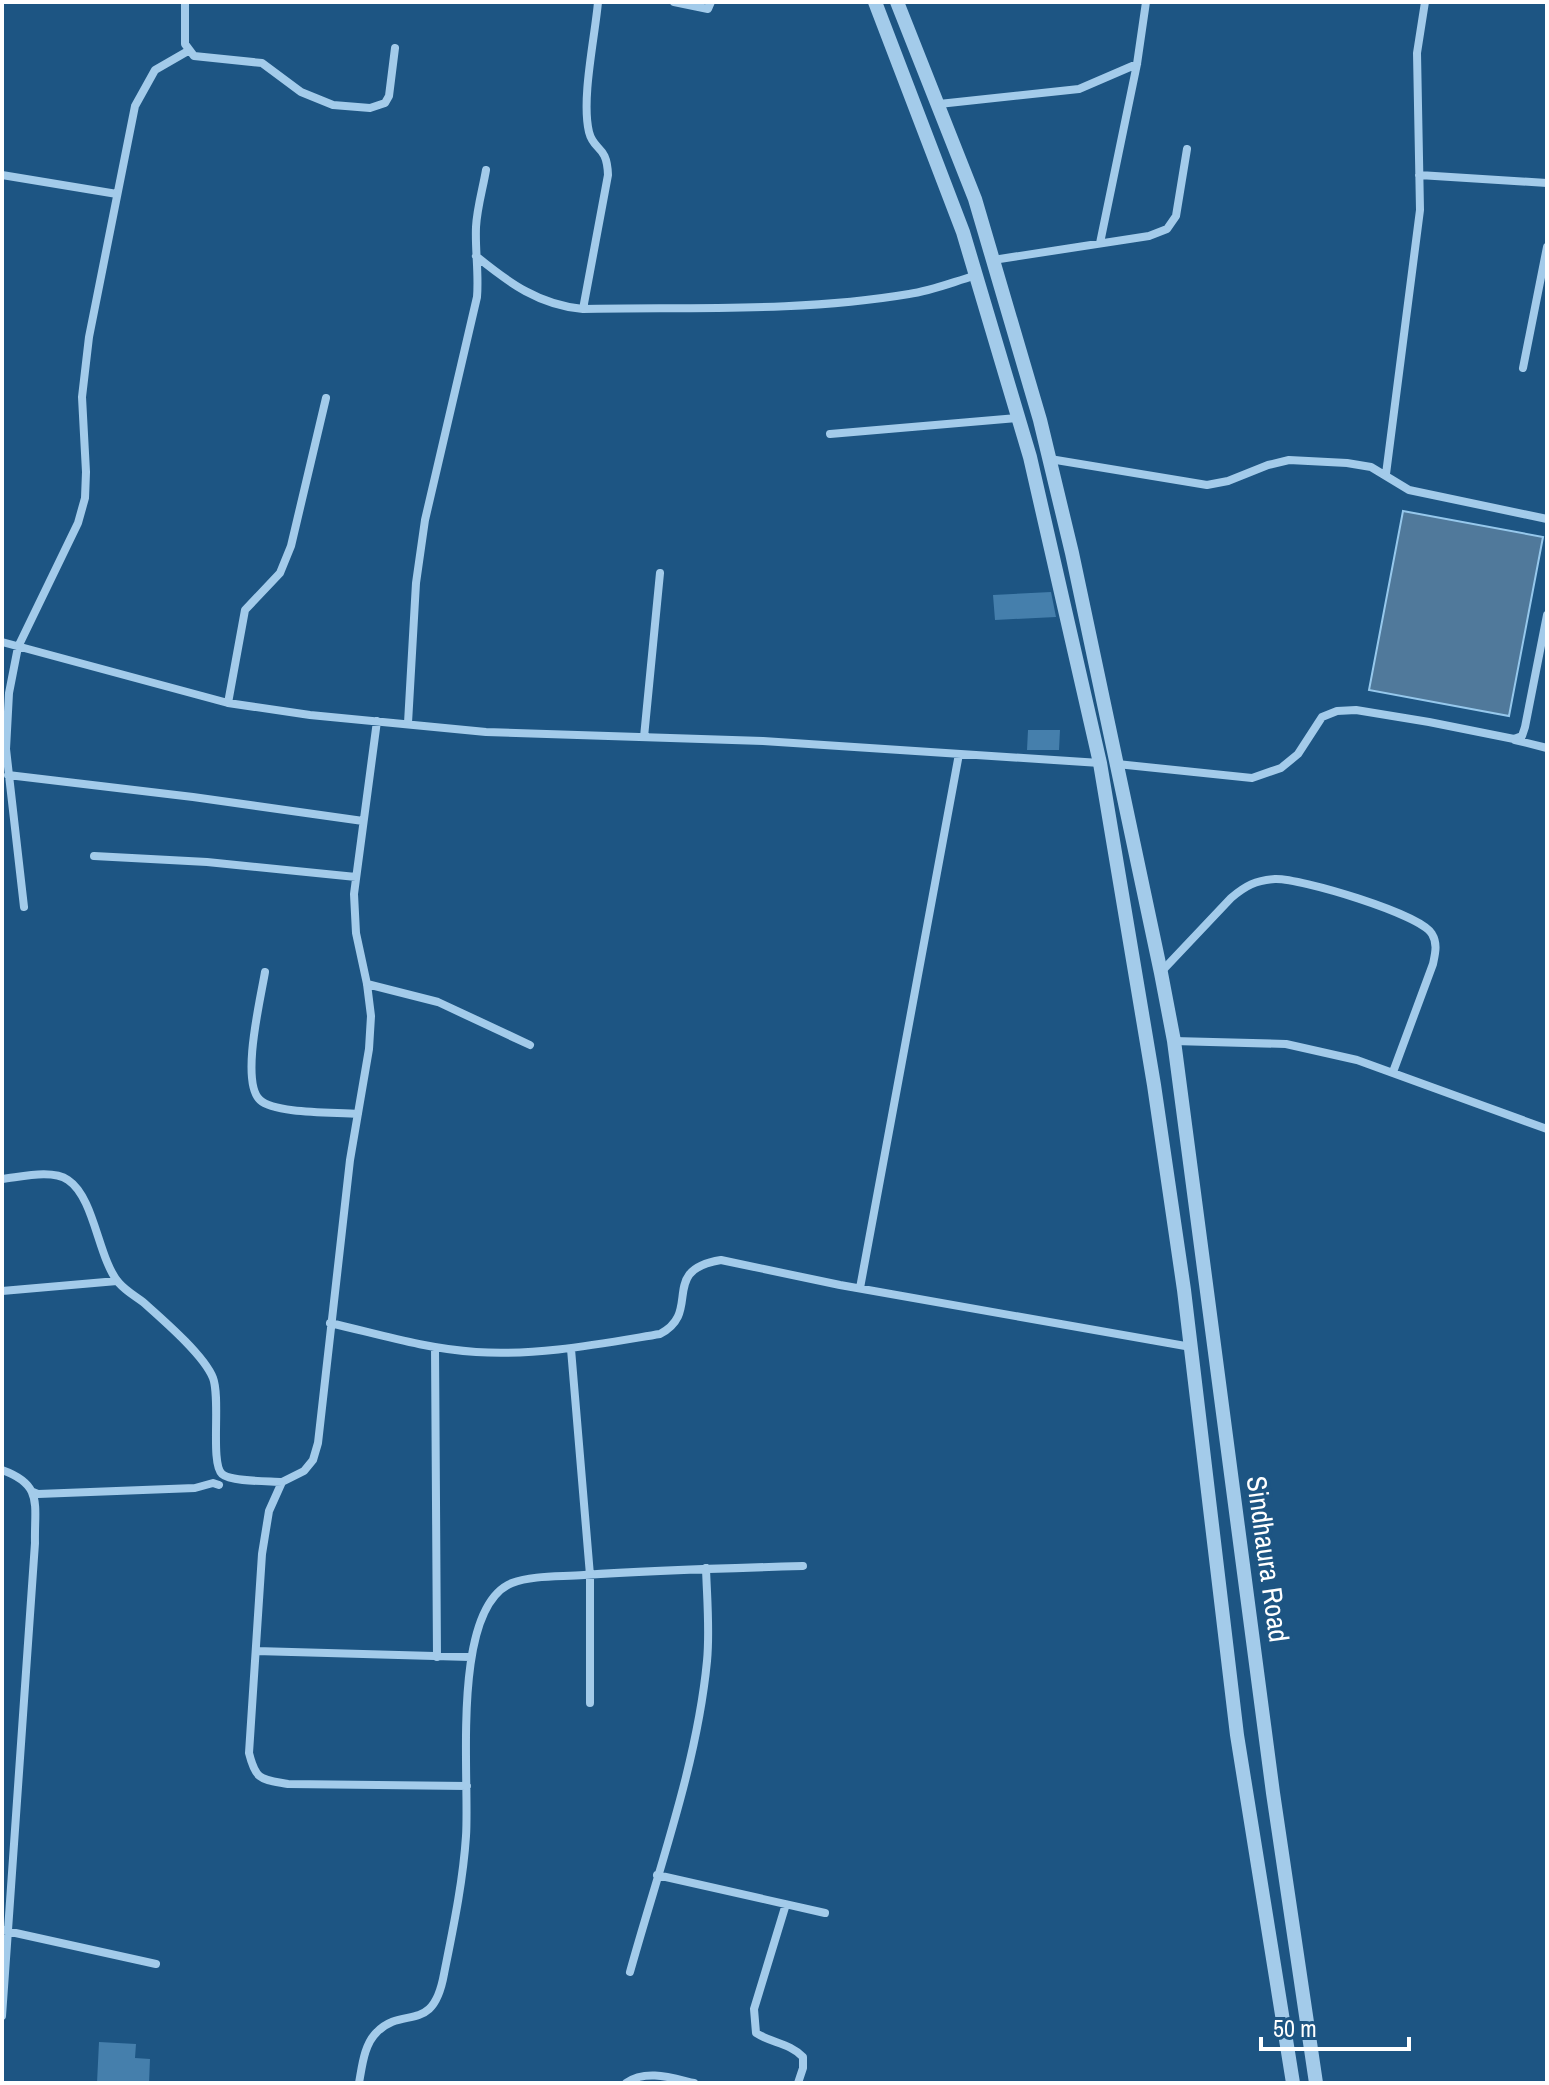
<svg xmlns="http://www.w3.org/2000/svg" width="1549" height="2085" font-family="'Archivo Narrow',sans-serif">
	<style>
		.water { fill: #50799b; stroke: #96c8ec; stroke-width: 2 }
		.building { fill: #457fac }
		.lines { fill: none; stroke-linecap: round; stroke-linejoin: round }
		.minor { stroke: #a3cbea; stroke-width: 8 }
		.tertiary { stroke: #a3cbea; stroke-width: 14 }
		.labels { text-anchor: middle; stroke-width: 7; stroke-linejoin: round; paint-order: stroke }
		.street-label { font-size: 28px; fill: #fff; stroke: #1d5583 }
	</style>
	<rect width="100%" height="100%" fill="#1d5583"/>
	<!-- water -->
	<path class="water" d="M1403 511 1543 537 1509 716 1369 690Z"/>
	<!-- building -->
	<path class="building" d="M1051 592 1056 617 995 620 993 595Z
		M1028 730H1060L1059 750H1027Z
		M99 2042 136 2044 135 2058 150 2059 149 2083H97Z"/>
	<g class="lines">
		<!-- minor -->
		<path class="minor" d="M185 2V44L194 56 262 63 301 92 333 105 370 108 385 103 389 96 395 48
			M674 2 708 9 711 2
			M939 104 1079 89 1137 64
			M2 175 117 194
			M1419 175 1547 183
			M1100 243 1137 64 1146 2
			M476 256C509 283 539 305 583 309 692 307 802 312 909 294 931 291 953 282 974 276
			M993 260 1149 236 1167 229 1176 216 1187 149
			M583 309 608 175C607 144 594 152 589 132 581 99 595 37 598 2
			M1523 368 1547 247
			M830 434 1017 418
			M1050 459 1207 485 1228 481 1268 465 1289 460 1347 463 1371 467 1409 490 1547 519
			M1386 474 1420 210 1417 53 1425 2
			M2 642 228 703 310 715 486 732 763 741 1100 763
			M228 703 245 610 280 573 291 546 326 398
			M377 721 354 894 356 933 367 984 371 1016 369 1049 350 1160 318 1443 313 1460 304 1471 282 1482 269 1511 262 1554 249 1753C256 1781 261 1779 288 1784L467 1786
			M408 723 416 583 425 520 477 297C479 273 475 251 476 227 477 208 483 188 486 170
			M644 737 660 573
			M1515 740 1547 748
			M1117 764 1252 778 1281 768 1298 754 1322 717 1337 711 1356 710 1429 722 1514 739 1522 736 1525 727 1547 615
			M8 775 193 797 363 821
			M94 856 207 862 356 877
			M24 907 6 749 9 693 18 647 78 523 85 498 86 472 82 397 89 337 135 106 155 70 188 51
			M265 972C261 997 240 1082 260 1100 275 1114 336 1112 358 1114
			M1161 972 1231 898C1245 886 1256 880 1275 879 1300 878 1421 914 1432 934 1438 944 1435 954 1433 964L1393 1072
			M367 984 438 1002 530 1045
			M1174 1041 1286 1044 1357 1060 1547 1129
			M2 1179C21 1177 52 1169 68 1180 95 1198 98 1259 119 1283 126 1291 135 1296 143 1302 162 1319 204 1355 213 1378 221 1399 210 1463 222 1474 231 1482 269 1481 282 1482
			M860 1288 959 754
			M2 1291 117 1281
			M330 1323C378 1334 426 1349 476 1352 538 1356 599 1344 660 1334 703 1312 658 1270 721 1260L840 1285 1191 1347
			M435 1347 437 1657
			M571 1349 590 1575V1703
			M2 1470C44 1485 34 1505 35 1543L2 2016
			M33 1492 38 1494 195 1488 213 1483 219 1485
			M256 1651 470 1657
			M657 1875 825 1913
			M786 1904 754 2009 756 2033C771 2043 790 2043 803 2057V2068L798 2083
			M2 1930 156 1964
			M630 1972C658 1871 697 1765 707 1661 710 1631 707 1599 706 1568
			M359 2083C362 2067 364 2044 377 2032 404 2005 433 2035 444 1974 453 1929 463 1882 466 1836 470 1780 450 1608 512 1583 533 1575 562 1577 584 1575 657 1570 730 1568 803 1566
			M626 2083C646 2069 672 2078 694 2083"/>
		<!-- tertiary -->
		<path class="tertiary" d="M875 2 963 232 1030 457 1100 763 1154 1085 1184 1290 1237 1735 1293 2083
			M897 2 975 199 1040 420 1072 553 1161 973 1174 1041 1273 1793 1316 2083"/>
	</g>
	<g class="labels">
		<!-- street labels -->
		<g class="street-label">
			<text transform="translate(1268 1559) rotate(82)" y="10">Sindhaura Road</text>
		</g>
	</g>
	<!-- border -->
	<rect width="1549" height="2085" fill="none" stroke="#ffffff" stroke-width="8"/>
	<!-- scale -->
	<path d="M1261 2037v12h148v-12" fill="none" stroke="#ffffff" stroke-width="4"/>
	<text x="1273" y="2037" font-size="24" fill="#ffffff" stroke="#1d5583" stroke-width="6" paint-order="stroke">50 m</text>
</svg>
